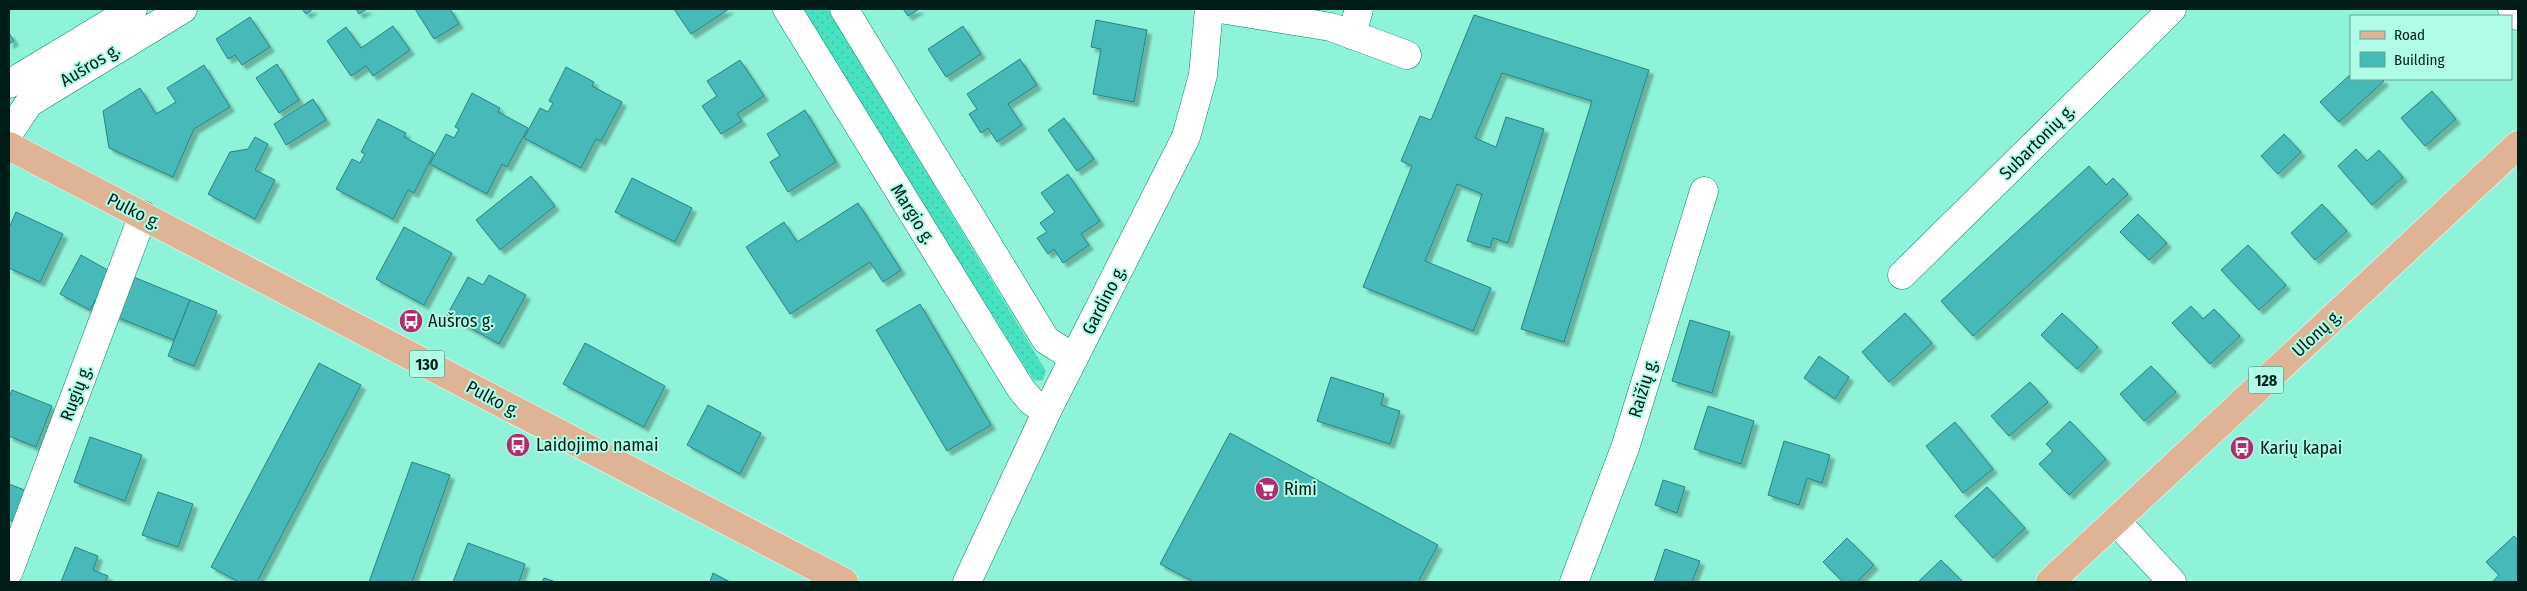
<svg xmlns="http://www.w3.org/2000/svg" width="2527" height="591" font-family="'Fira Sans Condensed',sans-serif">
	<style>
		.grass { fill: url(#grass-dots) }
		.building { fill: #46b9b9; stroke: #298282; filter: url(#shadow) }
		.lines { fill: none; stroke-linecap: round; stroke-linejoin: round }
		.street-casing { stroke: #03836c; stroke-width: 29 }
		.primary-casing { stroke: #fff; stroke-width: 29 }
		.street { stroke: #fff; stroke-width: 28 }
		.primary { stroke: #dfb496; stroke-width: 28 }
		.labels { text-anchor: middle; dominant-baseline: central; stroke-width: 4; stroke-linejoin: round; paint-order: stroke }
		.shield { fill: #affce7; stroke: #346155; stroke-width: 1 }
		.shield-label { font-size: 16px; font-weight: bold; fill: #001e17 }
		.street-label { font-size: 18px; fill: #001e17; stroke: #affce7 }
		.poi-label { font-size: 18px; fill: #001e17; stroke: #affce7; text-anchor: start }
	</style>
	<defs>
		<pattern id="grass-dots" width="8" height="8" patternUnits="userSpaceOnUse" patternTransform="scale(1.25)"><rect width="8" height="8" fill="#47e3c1"/><path d="M2 2h.1M6 6h.1" fill="none" stroke="#3cc2a5" stroke-width="1.8" stroke-linecap="round"/></pattern>
		<filter id="shadow"><feDropShadow dx="4.5" dy="4.5" stdDeviation="1" flood-color="#0004"/></filter>
	</defs>
	<rect width="100%" height="100%" fill="#8ff3d9"/>
	<polygon class="grass" points="801,9 828,9 1046,371 1043,380 1034,381"/>
	<g class="building">
		<polygon points="302,9 313,9 306,14"/>
		<polygon points="356,9 367,9 359,14"/>
		<polygon points="415,9 450,9 459,24 434,39"/>
		<polygon points="674,9 729,9 691,34"/>
		<polygon points="903,9 919,9 908,16"/>
		<polygon points="1474,15 1649,70 1564,342 1521,329 1592,101 1502,73 1475,138 1496,147 1506,117 1544,129 1508,243 1493,238 1490,248 1467,241 1482,194 1457,184 1425,261 1491,288 1473,331 1363,287 1412,166 1401,161 1420,116 1431,120"/>
		<polygon points="250,17 270,47 242,65 235,55 228,59 216,39"/>
		<polygon points="1096,20 1147,30 1134,102 1093,94 1101,49 1091,47"/>
		<polygon points="393,26 410,50 373,76 366,66 351,76 327,41 346,27 361,48"/>
		<polygon points="963,26 981,54 946,77 928,49"/>
		<polygon points="9,33 14,41 9,44"/>
		<polygon points="1020,59 1037,85 1008,104 1022,125 997,142 988,128 981,133 969,114 977,109 967,94"/>
		<polygon points="740,60 764,96 737,114 742,121 721,134 702,106 717,96 707,81"/>
		<polygon points="277,64 299,100 279,113 256,78"/>
		<polygon points="204,65 230,107 194,129 173,177 109,148 103,111 140,88 156,114 176,102 167,88"/>
		<polygon points="566,67 594,82 592,86 622,102 601,141 596,139 581,168 524,138 540,108 548,112 553,103 549,101"/>
		<polygon points="2351,74 2351,79 2382,79 2384,81 2339,122 2320,102"/>
		<polygon points="2432,91 2456,119 2425,146 2401,118"/>
		<polygon points="472,93 500,108 498,112 528,128 507,167 502,164 487,194 430,164 446,134 454,138 459,129 455,127"/>
		<polygon points="313,99 326,120 286,145 274,124"/>
		<polygon points="805,110 836,162 788,192 770,162 780,156 767,134"/>
		<polygon points="1064,118 1094,159 1077,171 1048,130"/>
		<polygon points="378,119 406,133 404,137 434,153 414,193 408,190 393,219 336,189 352,159 360,163 365,154 361,152"/>
		<polygon points="2284,134 2301,152 2278,174 2261,156"/>
		<polygon points="255,137 268,144 255,170 275,180 255,219 208,194 230,152 248,149"/>
		<polygon points="2356,149 2367,161 2379,150 2403,177 2372,205 2338,166"/>
		<polygon points="2089,166 2106,185 2113,178 2128,194 1973,336 1941,301"/>
		<polygon points="1068,174 1100,221 1081,234 1089,245 1063,263 1054,249 1048,254 1037,238 1047,232 1040,223 1055,212 1041,193"/>
		<polygon points="531,176 555,206 500,250 476,220"/>
		<polygon points="632,178 692,208 675,242 615,212"/>
		<polygon points="858,203 901,270 883,282 870,262 790,314 746,247 784,222 797,242"/>
		<polygon points="2322,204 2347,231 2315,260 2291,233"/>
		<polygon points="16,212 63,234 40,282 9,268 9,228"/>
		<polygon points="2138,214 2167,243 2149,260 2120,232"/>
		<polygon points="404,227 452,253 424,305 376,279"/>
		<polygon points="2248,245 2286,285 2259,310 2221,270"/>
		<polygon points="81,255 111,272 90,310 60,294"/>
		<polygon points="489,275 526,295 499,344 447,315 468,277 483,285"/>
		<polygon points="131,276 190,300 174,340 114,316"/>
		<polygon points="190,300 217,311 194,366 168,356"/>
		<polygon points="920,304 991,425 947,451 876,330"/>
		<polygon points="2191,306 2203,319 2214,309 2240,336 2210,364 2172,323"/>
		<polygon points="1905,313 1932,343 1889,382 1862,352"/>
		<polygon points="2062,313 2098,347 2077,369 2041,335"/>
		<polygon points="1690,320 1730,332 1712,393 1672,381"/>
		<polygon points="585,343 665,386 644,427 563,384"/>
		<polygon points="1819,356 1849,377 1835,399 1804,378"/>
		<polygon points="319,363 361,385 257,582 239,582 211,567"/>
		<polygon points="2151,366 2176,392 2144,421 2120,394"/>
		<polygon points="1331,377 1384,394 1381,405 1400,411 1390,444 1317,421"/>
		<polygon points="2030,382 2048,402 2009,436 1991,416"/>
		<polygon points="12,390 52,406 36,447 9,436 9,398"/>
		<polygon points="708,405 761,433 740,474 687,445"/>
		<polygon points="1708,406 1754,421 1741,464 1694,449"/>
		<polygon points="2070,421 2106,459 2069,495 2039,464 2053,451 2046,444"/>
		<polygon points="1955,422 1993,469 1963,493 1926,446"/>
		<polygon points="1230,433 1438,545 1418,582 1194,582 1160,564"/>
		<polygon points="90,437 142,455 125,501 74,482"/>
		<polygon points="1784,441 1830,455 1822,483 1807,478 1799,505 1768,495"/>
		<polygon points="412,462 450,475 412,582 369,582"/>
		<polygon points="1663,480 1685,487 1677,513 1655,505"/>
		<polygon points="9,484 27,491 16,523 9,520"/>
		<polygon points="1987,487 2025,528 1993,558 1955,516"/>
		<polygon points="158,492 193,504 178,547 142,535"/>
		<polygon points="2514,536 2518,540 2518,582 2492,582 2499,575 2486,562"/>
		<polygon points="1847,538 1874,565 1857,582 1843,582 1823,562"/>
		<polygon points="468,543 525,564 519,582 453,582"/>
		<polygon points="75,547 98,556 93,570 108,576 105,582 61,582"/>
		<polygon points="1665,549 1700,561 1692,582 1654,582"/>
		<polygon points="1941,560 1963,582 1918,582"/>
		<polygon points="713,573 730,582 710,582"/>
		<polygon points="544,578 556,582 542,582"/>
	</g>
	<g class="lines">
		<g class="street-casing">
			<g id="street">
				<polyline points="787,9 1021,389 1032,402 1047,411"/>
				<polyline points="844,9 1046,340 1074,358"/>
				<polyline points="1220,9 1331,27 1407,55"/>
				<polyline points="2512,9 2518,16"/>
				<polyline points="1352,35 1359,9"/>
				<polyline points="9,84 133,9"/>
				<polyline points="9,133 29,103 183,9"/>
				<polyline points="1902,275 2172,9"/>
				<polyline points="2116,521 2172,582"/>
				<polyline points="9,571 143,215"/>
				<polyline points="967,582 1047,411 1186,137 1203,75 1209,9"/>
				<polyline points="1574,582 1625,448 1704,191"/>
			</g>
		</g>
		<g class="primary-casing">
			<g id="primary">
				<polyline points="9,146 844,582"/>
				<polyline points="2050,582 2518,145"/>
			</g>
		</g>
		<use href="#street" class="street"/>
		<use href="#primary" class="primary"/>
	</g>
	<defs>
		<g id="bus-disc" transform="scale(1.25)"><circle r="9.5" fill="#b22b6f" stroke="#affce7"/><path d="M-5-6H5V4H4V6H2V4H-2V6H-4V4H-5ZM-3.5-4V0h7V-4ZM-3.5 1.2v1.5H-2V1.2ZM2 1.2v1.5H3.5V1.2Z" fill="#fff"/></g>
		<g id="supermarket-disc" transform="scale(1.25)"><circle r="9.5" fill="#b22b6f" stroke="#affce7"/><path d="M-6-5.5h2.5l.6 2H6L4.5 2H-2.5L-4.4-4H-6ZM-1.5 3.2a1.3 1.3 0 1 0 .1 0ZM3 3.2a1.3 1.3 0 1 0 .1 0Z" fill="#fff"/></g>
	</defs>
	<g fill-rule="evenodd">
		<use href="#bus-disc" x="411" y="321"/>
		<use href="#bus-disc" x="518" y="445"/>
		<use href="#bus-disc" x="2242" y="448"/>
		<use href="#supermarket-disc" x="1267" y="489"/>
	</g>
	<g class="labels">
		<g class="shield">
			<rect x="409.5" y="350.5" width="35" height="27" rx="4"/>
			<rect x="2248.5" y="366.5" width="35" height="27" rx="4"/>
		</g>
		<g class="shield-label">
			<text x="427" y="364">130</text>
			<text x="2266" y="380">128</text>
		</g>
		<g class="street-label">
			<text transform="translate(90 65) rotate(-31)">Aušros g.</text>
			<text transform="translate(2037 142) rotate(-45)">Subartonių g.</text>
			<text transform="translate(134 211) rotate(27)">Pulko g.</text>
			<text transform="translate(913 214) rotate(58)">Margio g.</text>
			<text transform="translate(1104 300) rotate(-63)">Gardino g.</text>
			<text transform="translate(2317 333) rotate(-43)">Ulonų g.</text>
			<text transform="translate(1643 388) rotate(-73)">Raižių g.</text>
			<text transform="translate(76 393) rotate(-69)">Rugių g.</text>
			<text transform="translate(493 399) rotate(28)">Pulko g.</text>
		</g>
		<g class="poi-label">
			<text x="428" y="321">Aušros g.</text>
			<text x="536" y="445">Laidojimo namai</text>
			<text x="2260" y="448">Karių kapai</text>
			<text x="1284" y="489">Rimi</text>
		</g>
	</g>
	<rect width="2527" height="591" fill="none" stroke="#001e17" stroke-width="20"/>
	<rect x="2350" y="15" width="162" height="65" fill="#affce7" stroke="#69a394"/>
	<rect x="2360" y="31" width="25" height="8" fill="#dfb496" stroke="#69a394"/>
	<text x="2394" y="40" font-size="15" fill="#001e17">Road</text>
	<rect x="2360" y="52" width="25" height="15" fill="#46b9b9" stroke="#69a394"/>
	<text x="2394" y="65" font-size="15" fill="#001e17">Building</text>
</svg>
